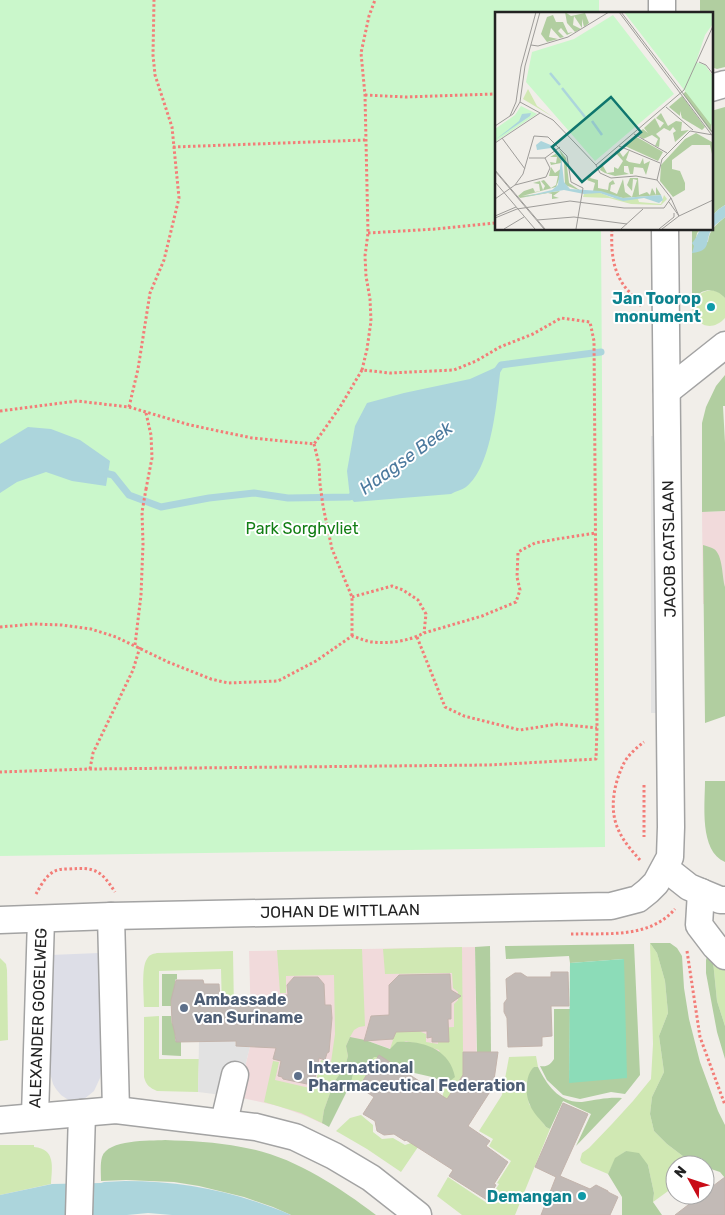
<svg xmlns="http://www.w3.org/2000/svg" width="725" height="1215" font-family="Rubik,sans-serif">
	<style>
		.commercial { fill: #f1dadb }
		.grass { fill: #d0e8b3 }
		.forest { fill: #b1cea0 }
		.park { fill: #caf7cb }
		.pitch { fill: #8cdcb8 }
		.parking { fill: #e2e2e2 }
		.plaza { fill: #dddee7 }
		.water { fill: #acd5dc }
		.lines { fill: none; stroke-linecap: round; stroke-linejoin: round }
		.stream { stroke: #acd5dc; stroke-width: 7 }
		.building { fill: #c2bab6; stroke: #c3b4ac }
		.minor-casing { stroke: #a3a3a3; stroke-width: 29 }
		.path { stroke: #f37d78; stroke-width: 3; stroke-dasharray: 2.5 2.5; stroke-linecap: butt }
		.minor { stroke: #fff; stroke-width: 26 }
		.culture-dot { fill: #0f9aa8; stroke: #fff; stroke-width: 2 }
		.service-dot { fill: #5c6f8a; stroke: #fff; stroke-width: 2 }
		.labels { text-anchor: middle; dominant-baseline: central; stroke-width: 4; stroke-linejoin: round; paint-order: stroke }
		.culture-label { font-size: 16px; font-weight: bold; fill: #0d838f; stroke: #fff; text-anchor: end }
		.park-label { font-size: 16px; fill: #127e14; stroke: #fff }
		.street-label { font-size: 16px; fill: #222; stroke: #fff }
		.service-label { font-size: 16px; font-weight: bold; fill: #4e5e75; stroke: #fff; text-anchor: start }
		.water-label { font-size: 18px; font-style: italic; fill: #4c7a9e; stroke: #fff }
		.inset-river { fill: none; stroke: #acd5dc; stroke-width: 2.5 }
		.inset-road { fill: none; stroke: #9e9c99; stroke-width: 1 }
		.view { fill: #0f766e; fill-opacity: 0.15; stroke: #0f766e; stroke-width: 2.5 }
		.inset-edge { fill: none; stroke: #222; stroke-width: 2.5 }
	</style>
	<rect width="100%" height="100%" fill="#f1eee9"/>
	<g class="commercial">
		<polygon points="725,511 725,603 703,604 702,512"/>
		<polygon points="475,947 477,1079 365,1040 323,1124 306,1116 278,1106 238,1097 250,1046 251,1022 249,951"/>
	</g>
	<g class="grass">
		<path d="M712 290 721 293 725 298V318C700 345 673 295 712 290Z"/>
		<polygon points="650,943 657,953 665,981 668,1013 659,1036 664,1072 652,1097 650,1114 654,1131 667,1144 692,1163 698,1165 675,1165 675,1186 653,1202 654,1193 648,1165 626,1151 616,1158 608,1174 582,1163 580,1160 582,1153 589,1148 612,1124 633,1101 651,1079 653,1044"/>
		<polygon points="462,947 463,1052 464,1074 439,1116 445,1083 450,1081 439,1050 426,1046 406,1041 390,1049 393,1040 387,1038 387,1028 419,1028 421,1032 426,1034 426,1042 438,1044 438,1028 454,1027 454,1004 458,1000 458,992 453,988 452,973 385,974 383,949"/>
		<polygon points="362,949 365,1026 359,1027 354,1030 350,1037 346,1046 348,1056 345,1067 334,1082 324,1110 322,1123 301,1113 264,1102 273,1061 279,1062 275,1080 314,1089 321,1060 331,1062 335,1034 334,975 286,976 286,993 280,993 277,950"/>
		<path d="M233 951 234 1010H222L221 969 159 971V1007H144C144 996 141 967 147 959 149 955 152 954 157 953Z"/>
		<polygon points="0,958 6,964 7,970 8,1040 0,1041"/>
		<polygon points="713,961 725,965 725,1026 717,1001"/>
		<path d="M159 1016V1059H199L198 1092 157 1091C150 1088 146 1085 144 1077V1017Z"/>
		<polygon points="374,1056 381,1057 410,1072 402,1085 367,1074 359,1087 351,1083 353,1074 360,1065 369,1063"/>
		<polygon points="536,1056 538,1067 534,1067 526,1083 529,1104 546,1127 550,1129 515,1215 462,1215 437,1196 448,1177 487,1203 499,1184 497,1183 511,1161 489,1146 493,1139 479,1131 502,1095 509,1057"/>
		<polygon points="361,1115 373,1125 373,1132 382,1139 393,1138 405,1145 414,1142 437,1119 401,1172 367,1149 336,1131 350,1118"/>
		<path d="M0 1145H34V1147C56 1149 52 1167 51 1184L0 1195Z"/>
	</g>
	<g class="forest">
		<polygon points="700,0 725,0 725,67 717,69 711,67 711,14 700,14"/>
		<polygon points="725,107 725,205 719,209 711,217 711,111"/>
		<path d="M725 217V298C717 289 704 287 696 297 694 299 693 302 692 305V229H701L697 233 696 239 708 242C709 230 716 225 725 217Z"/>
		<polygon points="725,375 725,406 723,406 725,443 725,511 702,512 702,423 706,407 716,386"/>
		<path d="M703 545C706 546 711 547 714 549 723 555 722 577 725 587V716L705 723Z"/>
		<path d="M705 781H725V862C699 851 705 804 705 781Z"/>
		<polygon points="650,943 670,943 677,948 682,956 684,988 689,1019 700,1062 718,1111 725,1125 725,1178 720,1172 705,1167 705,1165 698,1165 692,1163 667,1144 654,1131 650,1114 652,1097 664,1072 659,1036 668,1013 665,981 657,953"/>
		<path d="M634 944 640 1075 625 1094 611 1092 580 1099 563 1095 547 1080 540 1066C547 1067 550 1065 554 1059V1009H570L569 1083 624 959 570 963 569 956 506 959 505 946Z"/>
		<polygon points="490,946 491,1052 477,1052 475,947"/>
		<polygon points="708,953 713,961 717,1001 725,1026 725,1059 717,1032 706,973 706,960"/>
		<polygon points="162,974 177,974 177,979 175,980 175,997 171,1000 171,1006 162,1006"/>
		<polygon points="162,1016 171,1016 172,1024 175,1024 175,1040 176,1041 181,1042 181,1056 162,1055"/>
		<path d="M350 1037 365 1040 390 1049 397 1042C422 1040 450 1049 455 1077L450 1081 445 1083 432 1077 410 1072 400 1078 381 1057H374L369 1063 360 1065 353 1074 351 1083 329 1127 322 1123 324 1110 334 1082 345 1067 348 1056 346 1046Z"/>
		<path d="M534 1067H538C547 1085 559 1103 582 1102 597 1100 607 1097 622 1098L576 1146 591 1114 563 1101 550 1129 546 1127C541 1120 533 1113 530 1105 525 1094 525 1075 534 1067Z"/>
		<path d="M165 1140C190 1141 216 1142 241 1147 291 1155 336 1185 376 1215H291L273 1207 244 1197 199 1186 174 1182 149 1181 126 1180 101 1181C101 1174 100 1164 102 1157 108 1139 149 1141 165 1140Z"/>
		<polygon points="626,1151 639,1153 648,1165 654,1193 653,1202 662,1215 622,1215 622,1197 608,1174 615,1158"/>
	</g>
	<polygon class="park" points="0,0 599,0 599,14 496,14 496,229 601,229 605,847 0,856"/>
	<polygon class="pitch" points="624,959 627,1078 569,1083 570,963"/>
	<g class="parking">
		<polygon points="651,436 658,436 660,713 651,713"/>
		<polygon points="236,1033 235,1045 250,1046 238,1097 198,1092 199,1042 204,1042 204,1037"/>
	</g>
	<polygon class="plaza" points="99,953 100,960 102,1069 100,1078 94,1091 83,1100 70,1101 61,1095 56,1089 53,1084 50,1073 50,955"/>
	<g class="water">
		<path d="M725 205V217C721 221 715 224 712 229 704 240 713 251 692 253L694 246 692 243C697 238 697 233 701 229H711V217L719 209Z"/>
		<path d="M501 365C497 397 493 466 466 487 462 490 456 491 451 494L354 502 350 497 347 471 355 426 367 403 404 393 470 379Z"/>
		<polygon points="28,427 51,429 80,440 110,461 106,486 72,481 46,472 17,482 0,493 0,444"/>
		<path d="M125 1181C184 1181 237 1192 291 1215H172L148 1213 127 1215H0V1195L52 1184 101 1183 104 1182Z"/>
	</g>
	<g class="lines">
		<g class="stream">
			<polyline points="496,372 501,365 601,352"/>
			<polyline points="100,472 113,475 129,495 161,507 209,498 254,493 288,498 350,497 357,493"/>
		</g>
	</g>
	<g class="building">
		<polygon points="551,972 568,972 569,1006 551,1006 552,1036 542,1037 542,1046 508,1047 507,1018 504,1012 504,1003 507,999 506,979 515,973 521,973 527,977 551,977"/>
		<polygon points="450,974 451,990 461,996 451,1003 451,1019 448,1019 449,1042 432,1042 432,1037 427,1038 427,1031 396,1032 393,1039 364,1041 371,1016 389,1015 389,985 399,975"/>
		<polygon points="294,977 318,977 324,984 325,1005 331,1005 332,1018 329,1052 327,1053 325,1060 319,1058 314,1084 309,1083 307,1084 283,1079 282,1077 278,1076 281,1061 273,1059 276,1048 236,1046 236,1041 176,1042 175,1034 172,1022 171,1000 176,980 203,980 204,984 219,984 220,999 280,999 280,995 288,995 287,985"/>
		<polygon points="463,1052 498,1052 493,1087 468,1126 490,1141 486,1146 508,1162 494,1184 496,1185 487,1200 449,1176 453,1170 406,1140 405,1141 394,1134 384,1135 377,1131 375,1121 363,1114 374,1097 359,1087 379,1055 447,1099 463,1075"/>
		<polygon points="563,1103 588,1114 560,1176 590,1189 596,1185 608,1191 608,1192 618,1197 610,1215 541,1215 556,1177 535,1167"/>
		<polygon points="725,1177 725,1215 675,1215 701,1195 705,1195 705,1192"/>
	</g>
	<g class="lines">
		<g class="minor-casing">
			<g id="minor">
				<polyline points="662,0 662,14"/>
				<polyline points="711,88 725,84"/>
				<polyline points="667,391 725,345"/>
				<polyline points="665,868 689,887 720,900 725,900"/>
				<polyline points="701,892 699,925 715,946 725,956"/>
				<polyline points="111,916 116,1110"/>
				<polyline points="0,920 111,916 611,906 638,899 648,891 656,883 670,857 671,827 665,229"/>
				<polyline points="35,1116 41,919"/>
				<polyline points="0,1120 116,1110 256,1127 295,1137 334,1156 371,1178 418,1215"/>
				<polyline points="224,1122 235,1075"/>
				<polyline points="79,1215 82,1113"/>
			</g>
		</g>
		<g class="path">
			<polyline points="365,95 405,97 496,94"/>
			<polyline points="173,147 365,140"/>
			<path d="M612 229C611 249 612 270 625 287 630 293 636 299 641 306"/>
			<polyline points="368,233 436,229 496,223"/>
			<polyline points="362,370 367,349 371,321 370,299 366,276 365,256 368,233 365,95 361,53 369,16 375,0"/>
			<polyline points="129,407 138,369 150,293 164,260 179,198 172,127 155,75 153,55 154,0"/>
			<polyline points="0,411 77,401 129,407 190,425 252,438 314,444 340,407 362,370 390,373 454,370 476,361 500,347 533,334 561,318 590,322 594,341 597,728 596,759 489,765 90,769 0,772"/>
			<polyline points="146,413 151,435 152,458 146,489"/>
			<polyline points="314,444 319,464 320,484 323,506 332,549 352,597 352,636"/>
			<polyline points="352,597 392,586 403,590 418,600 426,614 424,633"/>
			<path d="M0 627 34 624 62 625 91 629 116 637 168 662 211 679 228 683 278 681 316 661 352 636C359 638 365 641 372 642 389 644 409 641 424 633L482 616 516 602 520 590 517 577 518 552 535 543 557 539 596 533"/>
			<polyline points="417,637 445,707 464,716 520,730 558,724 597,728"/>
			<polyline points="135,645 141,595 143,544 142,512 146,489 145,489"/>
			<polyline points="90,769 93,753 133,670 140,647"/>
			<polyline points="644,785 644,837"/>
			<path d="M640 860C632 851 623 841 618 829 609 809 614 784 623 765 627 756 636 748 644 742"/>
			<path d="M36 894C40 887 45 877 53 872 58 869 63 869 69 869 95 867 101 870 115 892"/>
			<path d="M571 934C606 933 649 939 675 909"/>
			<polyline points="687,951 700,1037 725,1105"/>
		</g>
		<use href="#minor" class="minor"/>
	</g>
	<g class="culture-dot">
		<circle cx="711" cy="307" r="5"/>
		<circle cx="582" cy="1196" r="5"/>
	</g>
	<g class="service-dot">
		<circle cx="184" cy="1008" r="5"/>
		<circle cx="298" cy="1076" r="5"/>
	</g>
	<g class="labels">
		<g class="culture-label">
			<text x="701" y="298">Jan Toorop<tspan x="701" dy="18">monument</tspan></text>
			<text x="572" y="1196">Demangan</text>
		</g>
		<g class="park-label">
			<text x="302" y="528">Park Sorghvliet</text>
		</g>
		<g class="street-label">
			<text transform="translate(669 549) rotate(-91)">JACOB CATSLAAN</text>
			<text transform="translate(340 911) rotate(-1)">JOHAN DE WITTLAAN</text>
			<text transform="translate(38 1018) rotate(-88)">ALEXANDER GOGELWEG</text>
		</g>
		<g class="service-label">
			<text x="194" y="999">Ambassade<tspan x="194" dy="18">van Suriname</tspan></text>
			<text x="308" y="1067">International<tspan x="308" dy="18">Pharmaceutical Federation</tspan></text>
		</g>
		<g class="water-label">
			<text transform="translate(406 458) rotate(-36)">Haagse Beek</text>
		</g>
	</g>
	<g transform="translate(495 12)">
		<rect width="218" height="218" fill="#f1eee9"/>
		<path d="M33 77 42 94 58 105 28 87ZM103 180 118 186 143 187 144 190 166 192 169 183 172 187 166 193 136 192 114 186 88 185 89 182Z" fill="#d0e8b3"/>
		<path d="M70 0 76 4 90 1 94 11 89 15 87 7V16L79 4 78 13 86 17 80 20 72 11ZM58 3 61 10H68L73 21 78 20 72 23 66 16 63 19 69 25 65 26 56 16 54 25 63 27 52 30 46 22 52 5ZM213 58 217 63 216 120 188 82ZM187 84 210 115 207 118 187 106 185 99V104L174 95ZM166 101 173 114 181 109 187 110 186 119 194 118 180 130 178 121 181 119 178 115 175 119 169 116 161 122 165 126 164 135 160 134 163 127 157 123 148 127 142 122 148 117 153 121 149 116 160 106 165 116 169 111 161 106ZM201 121 217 130V142L215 133H197L177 148V157L185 159 190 171V178L178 185 165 169 166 153 190 127ZM140 124 168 140 163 149 130 134ZM127 136 124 139 128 145 135 137 131 148 134 150 145 152 148 146 149 152 155 149 151 163 148 156 139 155 138 162H135L133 154H129V160L134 162 120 164 110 161 105 158 107 152 112 161 119 160V155L123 157 128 149 120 140ZM64 137 71 146 74 171 86 179 70 173 69 150ZM62 141 66 146 67 154 65 165 61 175 27 184 65 179 58 184 64 186 57 187V182L53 181 25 186 23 184 29 179 38 176 40 180 45 179 44 172 38 171 45 169 48 178 50 174 46 169 49 168 56 176 61 173 63 164H54L56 155 60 161 67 156 66 151 56 153 55 150 61 151 62 145H55ZM99 159 95 166 103 168V176L113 178 114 171 118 168 120 172 116 173 115 179 122 182 128 167 130 180 137 185 142 168 138 167 137 179 132 173 135 166H143L144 183 152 180 155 183 157 176 161 183V175L166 183 128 186 98 179 100 171 92 168Z" fill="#b1cea0"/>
		<path d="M129 0H217V13L210 23 201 50 210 53 217 63V114ZM118 3 179 82 100 149 31 70 37 40 79 27ZM26 94 42 102 0 130V117L20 103Z" fill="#caf7cb"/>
		<path d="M36 101 35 104 0 128 24 109 27 102ZM46 129 58 134 66 143 69 170 75 177 106 179 128 186 166 183 168 188 164 191 149 186 128 189 105 181 89 182 69 178 28 185 57 178 63 173 66 148 56 136 42 138 41 133Z" fill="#acd5dc"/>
		<path class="inset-river" d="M55 61 65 73M67 76 90 105M97 109 107 123"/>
		<path class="inset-road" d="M124 0 216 122M126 0 218 121M36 33 43 34 73 25 114 0M204 50 211 53 218 62M25 90 58 108 101 153M171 95 198 118M15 104 21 90 26 55 41 0M0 114 18 102 25 90 30 54 45 0M139 122 172 141M7 126 30 157M0 131 45 101M124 134 165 151M34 146H50L65 135M101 153 189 78 218 14M101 153 105 161 116 166 141 164 162 168M0 158 50 217M0 159 49 217M0 170 40 217M20 173 51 165 55 156 50 146M176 186 184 204M0 187 20 173 28 162 39 124 53 125 72 144 76 170 88 176 81 217M174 190 184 204M22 197 75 189 129 196H169L176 186 162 168 167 147 195 119 218 123M0 204 21 195M0 206 22 197M42 208 79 205 132 212M9 217 29 205M126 217 148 197M164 217 179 205V201M167 217 184 204 218 188"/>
		<path class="view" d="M116 85 146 120 87 170 57 135Z"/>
		<rect width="218" height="218" class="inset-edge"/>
	</g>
	<g transform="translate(690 1180) rotate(310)"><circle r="24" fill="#ffffff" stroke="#a7a7a7"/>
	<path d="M0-4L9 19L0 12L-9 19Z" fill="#c90b17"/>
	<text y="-8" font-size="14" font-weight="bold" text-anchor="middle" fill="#222222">N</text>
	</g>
</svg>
